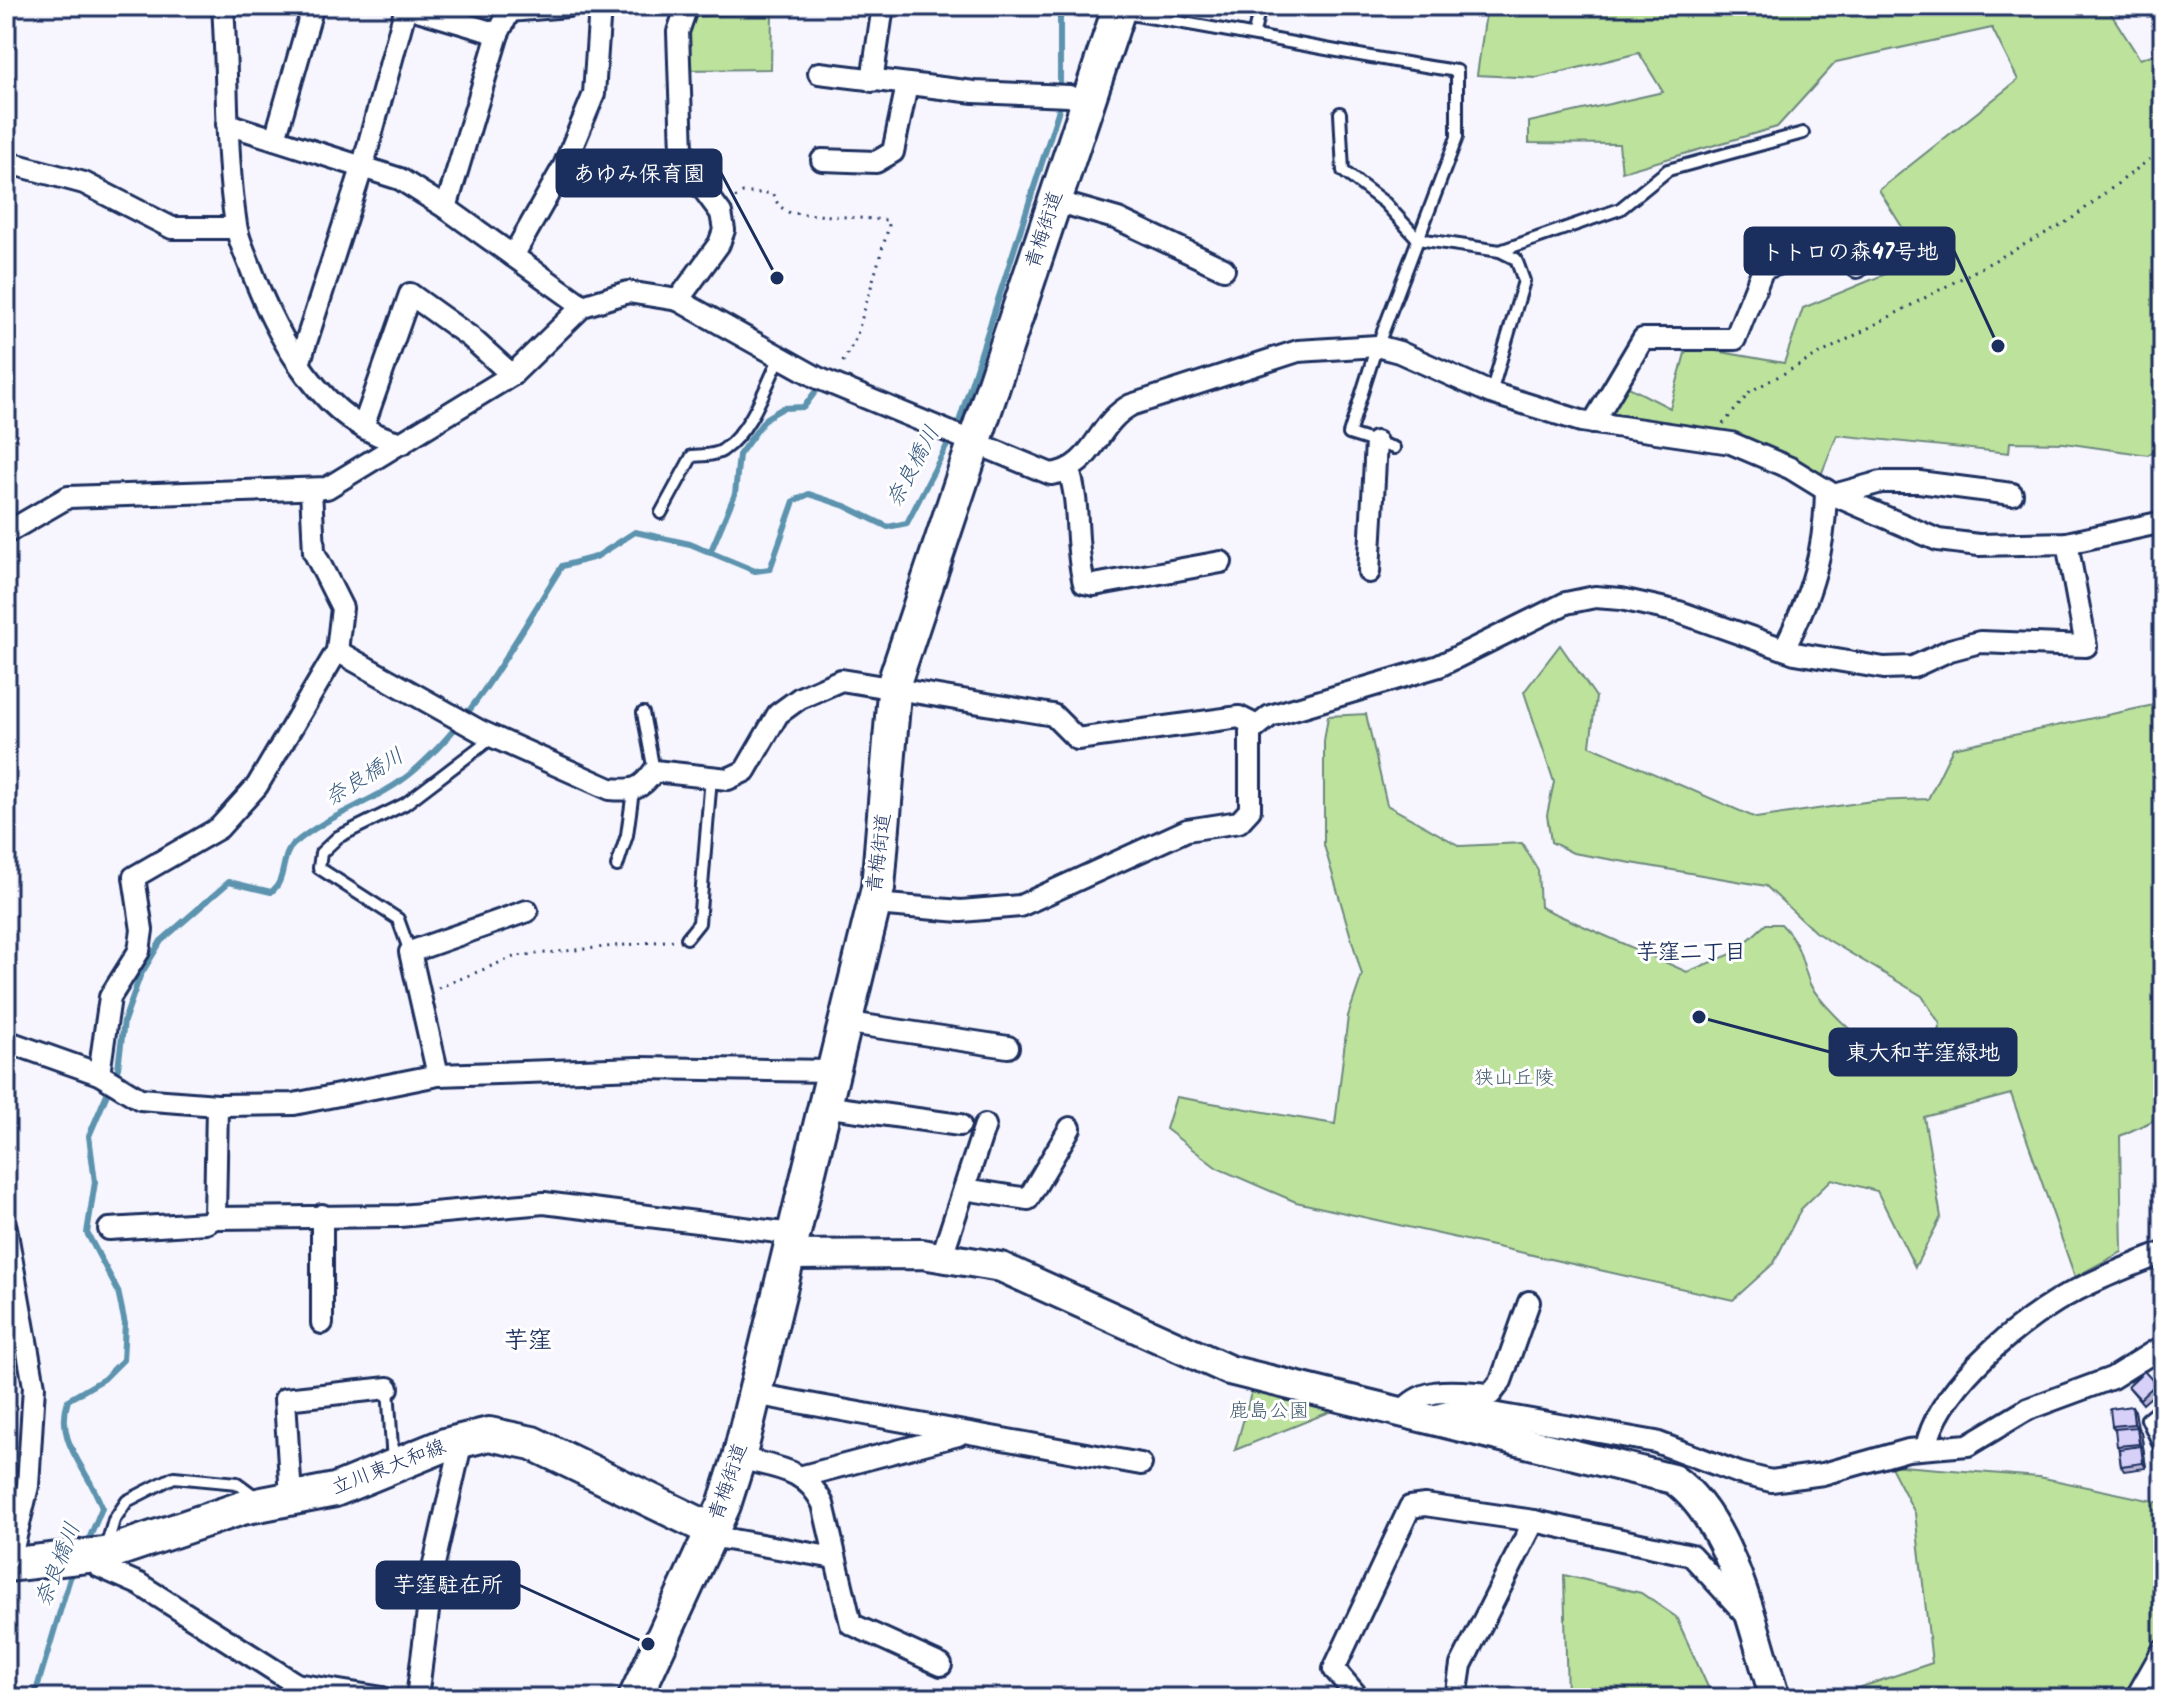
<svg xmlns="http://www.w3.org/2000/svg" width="2169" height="1704" font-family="Kalam,'Klee One',sans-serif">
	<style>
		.green { fill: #bde29c; stroke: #6c887d; stroke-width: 2 }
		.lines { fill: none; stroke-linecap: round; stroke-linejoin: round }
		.stream { stroke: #5c93ae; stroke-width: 6 }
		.lane-casing { stroke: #1b2f5e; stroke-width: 16 }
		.street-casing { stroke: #1b2f5e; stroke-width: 26 }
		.secondary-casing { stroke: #1b2f5e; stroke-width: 34 }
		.primary-casing { stroke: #1b2f5e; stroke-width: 38 }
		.path { stroke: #1b2f5e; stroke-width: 3; stroke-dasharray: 2 6; stroke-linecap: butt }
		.lane { stroke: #fff; stroke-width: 10 }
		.street { stroke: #fff; stroke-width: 20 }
		.secondary { stroke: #fff; stroke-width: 28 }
		.primary { stroke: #fff; stroke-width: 32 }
		.wall { fill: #b9b4d6; stroke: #1b2f5e; stroke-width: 2 }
		.shaded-wall { fill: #9692ae; stroke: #1b2f5e; stroke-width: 2 }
		.building { fill: #d7d1f9; stroke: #1b2f5e; stroke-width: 2 }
		.labels { text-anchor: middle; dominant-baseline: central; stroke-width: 6; stroke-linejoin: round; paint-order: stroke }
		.street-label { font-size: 20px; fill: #1b2f5e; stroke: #fff }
		.park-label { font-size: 20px; fill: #445c6e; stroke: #fff }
		.water-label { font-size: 22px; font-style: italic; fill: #36597f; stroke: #fff }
		.neighbourhood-label { font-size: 22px; font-weight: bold; fill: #1b2f5e; stroke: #fff }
		.quarter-label { font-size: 24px; font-weight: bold; fill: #1b2f5e; stroke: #fff }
		.leader { fill: none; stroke: #1b2f5e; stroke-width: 3 }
		.callout-dot { fill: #1b2f5e; stroke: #fff; stroke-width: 3 }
		.callout { fill: #1b2f5e; stroke: #1b2f5e; stroke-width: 3 }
		.callout-label { font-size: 22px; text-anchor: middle; font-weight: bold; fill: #fff }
	</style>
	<rect width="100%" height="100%" fill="#f7f6fe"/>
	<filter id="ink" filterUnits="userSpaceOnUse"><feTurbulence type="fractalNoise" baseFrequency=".0125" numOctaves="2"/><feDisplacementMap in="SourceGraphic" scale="16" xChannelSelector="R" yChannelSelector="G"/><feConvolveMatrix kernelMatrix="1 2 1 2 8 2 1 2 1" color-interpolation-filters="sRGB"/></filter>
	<g filter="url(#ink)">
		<g class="green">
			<polygon points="1487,6 2031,6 2033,10 2047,6 2106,6 2140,59 2163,51 2163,444 2148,455 2064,443 2010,442 2009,453 1837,435 1819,480 1611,416 1627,386 1670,408 1687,346 1784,363 1803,308 1922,259 1879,190 2018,80 1992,28 1836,62 1777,127 1622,172 1619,144 1529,143 1529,122 1663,92 1639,53 1537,78 1477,75"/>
			<polygon points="772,13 771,69 681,70 686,16"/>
			<path d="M1560 645 1596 697 1590 746 1756 818 1872 801 1928 799 1953 748 2163 703V1116L2120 1136 2122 1252 2075 1277 2011 1094 1924 1117 1941 1217 1915 1267 1877 1191 1832 1179 1801 1209 1774 1263 1733 1300 1296 1202 1217 1168 1166 1129 1176 1097 1335 1124 1348 1016 1362 975 1324 845V741L1328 716 1366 714 1387 805 1460 846 1522 843 1538 870 1540 907 1687 972 1734 953 1766 924H1781C1802 945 1800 959 1810 984 1818 1002 1883 1066 1903 1063 1912 1061 1924 1054 1932 1050L1940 1024 1922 996 1815 932 1766 886 1573 853 1551 842 1547 815 1554 782 1524 692Z"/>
			<polygon points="1253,1386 1342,1407 1235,1450"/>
			<polygon points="1890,1465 2039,1477 2163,1503 2163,1698 1829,1698 1932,1663 1915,1513"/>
			<polygon points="1564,1575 1641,1593 1676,1617 1713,1698 1567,1698"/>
		</g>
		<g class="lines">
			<g class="stream">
				<polyline points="710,553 735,494 739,455 766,418 783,408 804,407 818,388"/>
				<path d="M87 1544 102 1508C89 1468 54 1444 68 1400L104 1379 123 1360 125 1324 118 1291 87 1233 95 1182 89 1136 118 1068 124 1021 140 976 161 941 229 882 271 892C287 881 280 855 294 844 329 813 378 802 415 770 477 716 518 635 562 566L596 557 635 532 690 544 755 571 770 569 794 501 809 494 845 506 888 527 907 523 959 422 1060 106V6"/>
				<polyline points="34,1698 73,1568"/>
			</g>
			<g class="lane-casing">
				<g id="lane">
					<polyline points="686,10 752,6"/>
					<path d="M1123 13C1235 30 1345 55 1457 71V137L1374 355 1349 434 1394 448"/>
					<polyline points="1254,33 1260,6"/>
					<polyline points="1340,113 1343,171 1385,203 1418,239 1500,251 1516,259 1524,281 1491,393"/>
					<polyline points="1500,251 1620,209 1668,170 1803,133"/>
					<path d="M661 513 692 456C702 455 715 456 723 450 751 431 766 386 780 357"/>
					<polyline points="643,713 654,771"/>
					<polyline points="617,866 627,835 633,791"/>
					<polyline points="687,938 699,923 711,777"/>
					<polyline points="410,952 398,919 319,868 321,853 338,837 405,804 493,737"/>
					<polyline points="388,1388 393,1462"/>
					<polyline points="2163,1406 2147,1419 2163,1453"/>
					<polyline points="106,1548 114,1520 127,1501 174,1477 237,1483 256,1497"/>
				</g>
			</g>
			<g class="street-casing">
				<g id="street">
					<path d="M223 6C228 79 225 153 236 225 238 239 245 253 250 266 276 336 323 426 403 443"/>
					<polyline points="404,6 498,34"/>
					<polyline points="509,11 568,6"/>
					<polyline points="819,73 974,92 1069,96 1087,103"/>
					<polyline points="872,81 883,6"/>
					<polyline points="227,124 400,179 446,208 583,306"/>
					<polyline points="275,139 313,6"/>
					<polyline points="822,160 876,162 893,152 907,85"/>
					<polyline points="6,162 84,183 172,228 236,228"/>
					<polyline points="1055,201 1118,219 1224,269"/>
					<polyline points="446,208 498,34 512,6"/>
					<polyline points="513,256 564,166 594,94 600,6"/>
					<polyline points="678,300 719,244 724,230 721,213 690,171 682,151 678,32 687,6"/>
					<polyline points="299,364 363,165 406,7"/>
					<polyline points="1593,423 1643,339 1735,339 1763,269 1833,245 1857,267"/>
					<path d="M363 427 410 294 470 337 512 375 583 306 628 292 678 300 818 378 1051 474C1094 469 1096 423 1131 405L1298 351 1377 346 1399 352 1491 393 1581 421 1731 443 1790 468 1834 495 1938 540 1979 545 2067 543 2163 522"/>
					<path d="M1069 471C1081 506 1074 545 1084 583L1094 585 1221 562"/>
					<polyline points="1834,495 1881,482 1919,482 2012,494"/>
					<polyline points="6,533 68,497 327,488 512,375"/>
					<polyline points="1369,572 1376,442"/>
					<path d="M1784 649C1812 594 1825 551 1826 490"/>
					<path d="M337 651 480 731 610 789C633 791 641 790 654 771L728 779 745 771 778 714 800 698 841 680 1053 715 1077 739 1239 717 1257 726"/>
					<polyline points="874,904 961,911 1020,906 1187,830 1239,822 1250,810 1250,732 1270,716 1439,666 1566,603 1595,597 1621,599 1679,612 1795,653 1884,668 1913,667 1950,650 1980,642 2086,646 2067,543"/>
					<polyline points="843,1022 1008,1047"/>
					<polyline points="6,1041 99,1074 140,1099 217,1105 294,1104 438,1075 639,1068 831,1071"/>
					<polyline points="99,1074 110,997 139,951 142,930 134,877 219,828 257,786 337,651 342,608 314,552 311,489"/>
					<polyline points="438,1075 410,952 527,911"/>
					<polyline points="217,1105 215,1218 400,1216 544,1203 793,1234"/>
					<polyline points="823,1106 960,1125"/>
					<polyline points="964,1189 1028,1199 1070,1128"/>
					<polyline points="322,1215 322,1323"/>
					<polyline points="6,1228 34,1386 28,1486 9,1565"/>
					<polyline points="109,1229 206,1223 215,1218"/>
					<polyline points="942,1256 985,1125"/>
					<polyline points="754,1394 1141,1464"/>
					<path d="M1401 1413C1424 1384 1457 1392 1491 1394L1501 1381 1529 1302"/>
					<polyline points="1429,1417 1463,1408 1656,1442 1739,1473 1771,1481 1823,1474 1908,1450 1968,1445 2028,1409 2112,1378 2163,1346"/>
					<path d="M1926 1448C1937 1391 2008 1331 2057 1301 2090 1281 2128 1267 2163 1253"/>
					<path d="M739 1458C775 1468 805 1467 823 1504L851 1624 941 1665"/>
					<polyline points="803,1476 958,1435"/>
					<polyline points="291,1498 285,1399 388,1388"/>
					<polyline points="710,1536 835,1558"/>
					<polyline points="90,1558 98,1566 139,1584 296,1684 383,1698"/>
					<polyline points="417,1698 434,1564 462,1440"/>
					<polyline points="1359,1698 1334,1669 1410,1507 1425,1505 1534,1521 1691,1555 1749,1618"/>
					<polyline points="1456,1698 1461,1665 1534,1521"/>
					<polyline points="2136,1698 2163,1650"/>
				</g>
			</g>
			<g class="secondary-casing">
				<path id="secondary" d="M788 1255 922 1254 1001 1267 1229 1370 1673 1479C1733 1521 1753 1631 1775 1698"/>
			</g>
			<g class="primary-casing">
				<g id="primary">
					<polyline points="6,1565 105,1554 242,1508 335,1490 445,1445 489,1434 532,1443 712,1530"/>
					<polyline points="635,1698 724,1505 739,1458 878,888 895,680 1120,6"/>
				</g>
			</g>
			<g class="path">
				<polyline points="735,198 743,193 772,193 779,206 790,213 887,220 889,226 856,338 840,367"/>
				<polyline points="1723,424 1751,391 2070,220 2163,149"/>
				<polyline points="438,988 516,956 675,940"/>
			</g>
			<use href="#lane" class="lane"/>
			<use href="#street" class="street"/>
			<use href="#secondary" class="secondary"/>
			<use href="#primary" class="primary"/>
		</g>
		<g class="wall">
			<polygon points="2156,1384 2160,1389 2143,1404 2128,1386"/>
			<polygon points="2135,1411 2137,1427 2141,1432 2146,1468 2124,1471 2121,1466 2116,1431 2112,1426"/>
		</g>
		<g class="shaded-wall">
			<polygon points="2132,1406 2135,1411 2138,1428 2134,1424"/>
			<polygon points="2137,1427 2141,1432 2146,1468 2143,1463"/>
		</g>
		<g class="building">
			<polygon points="2163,1364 2163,1374 2158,1367"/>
			<polygon points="2144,1371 2156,1384 2140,1399 2128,1386"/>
			<polygon points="2132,1406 2134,1424 2112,1426 2110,1409"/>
			<polygon points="2137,1427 2139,1444 2117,1446 2115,1429"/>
			<polygon points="2141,1446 2143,1463 2121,1466 2119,1449"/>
			<polygon points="2163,1468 2163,1482 2158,1480"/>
		</g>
	</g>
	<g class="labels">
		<g class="street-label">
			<text transform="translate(1045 230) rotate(-72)">青梅街道</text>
			<text transform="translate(880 853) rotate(-83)">青梅街道</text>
			<text transform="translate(389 1468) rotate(-21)">立川東大和線</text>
			<text transform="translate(729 1482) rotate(-71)">青梅街道</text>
		</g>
		<g class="park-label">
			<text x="1514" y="1079">狭山丘陵</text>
			<text x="1269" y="1412">鹿島公園</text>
		</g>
		<g class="water-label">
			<text transform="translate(914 467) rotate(-62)">奈良橋川</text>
			<text transform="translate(365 778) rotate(-32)">奈良橋川</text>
			<text transform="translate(59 1565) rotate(-69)">奈良橋川</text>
		</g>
		<g class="neighbourhood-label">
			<text x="1691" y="953">芋窪二丁目</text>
		</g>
		<g class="quarter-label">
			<text x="528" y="1341">芋窪</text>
		</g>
	</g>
	<path class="leader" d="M777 278L721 173M1998 346L1954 251M1699 1017L1830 1052M648 1644L519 1585"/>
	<g class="callout-dot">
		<circle cx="777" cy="278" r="8"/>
		<circle cx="1998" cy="346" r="8"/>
		<circle cx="1699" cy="1017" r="8"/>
		<circle cx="648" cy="1644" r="8"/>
	</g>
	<g class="callout">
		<rect x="557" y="150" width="164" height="46" rx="8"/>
		<rect x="1745" y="228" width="209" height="46" rx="8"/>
		<rect x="1830" y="1029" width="186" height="46" rx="8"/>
		<rect x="377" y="1562" width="142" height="46" rx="8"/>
	</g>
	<g class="callout-label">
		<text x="639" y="181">あゆみ保育園</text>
		<text x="1850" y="259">トトロの森47号地</text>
		<text x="1923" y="1060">東大和芋窪緑地</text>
		<text x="448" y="1592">芋窪駐在所</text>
	</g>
	<rect width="2169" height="1704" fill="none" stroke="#fff" stroke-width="32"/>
	<rect x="16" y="16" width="2137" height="1672" fill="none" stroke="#1b2f5e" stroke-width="3" filter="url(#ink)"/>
</svg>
